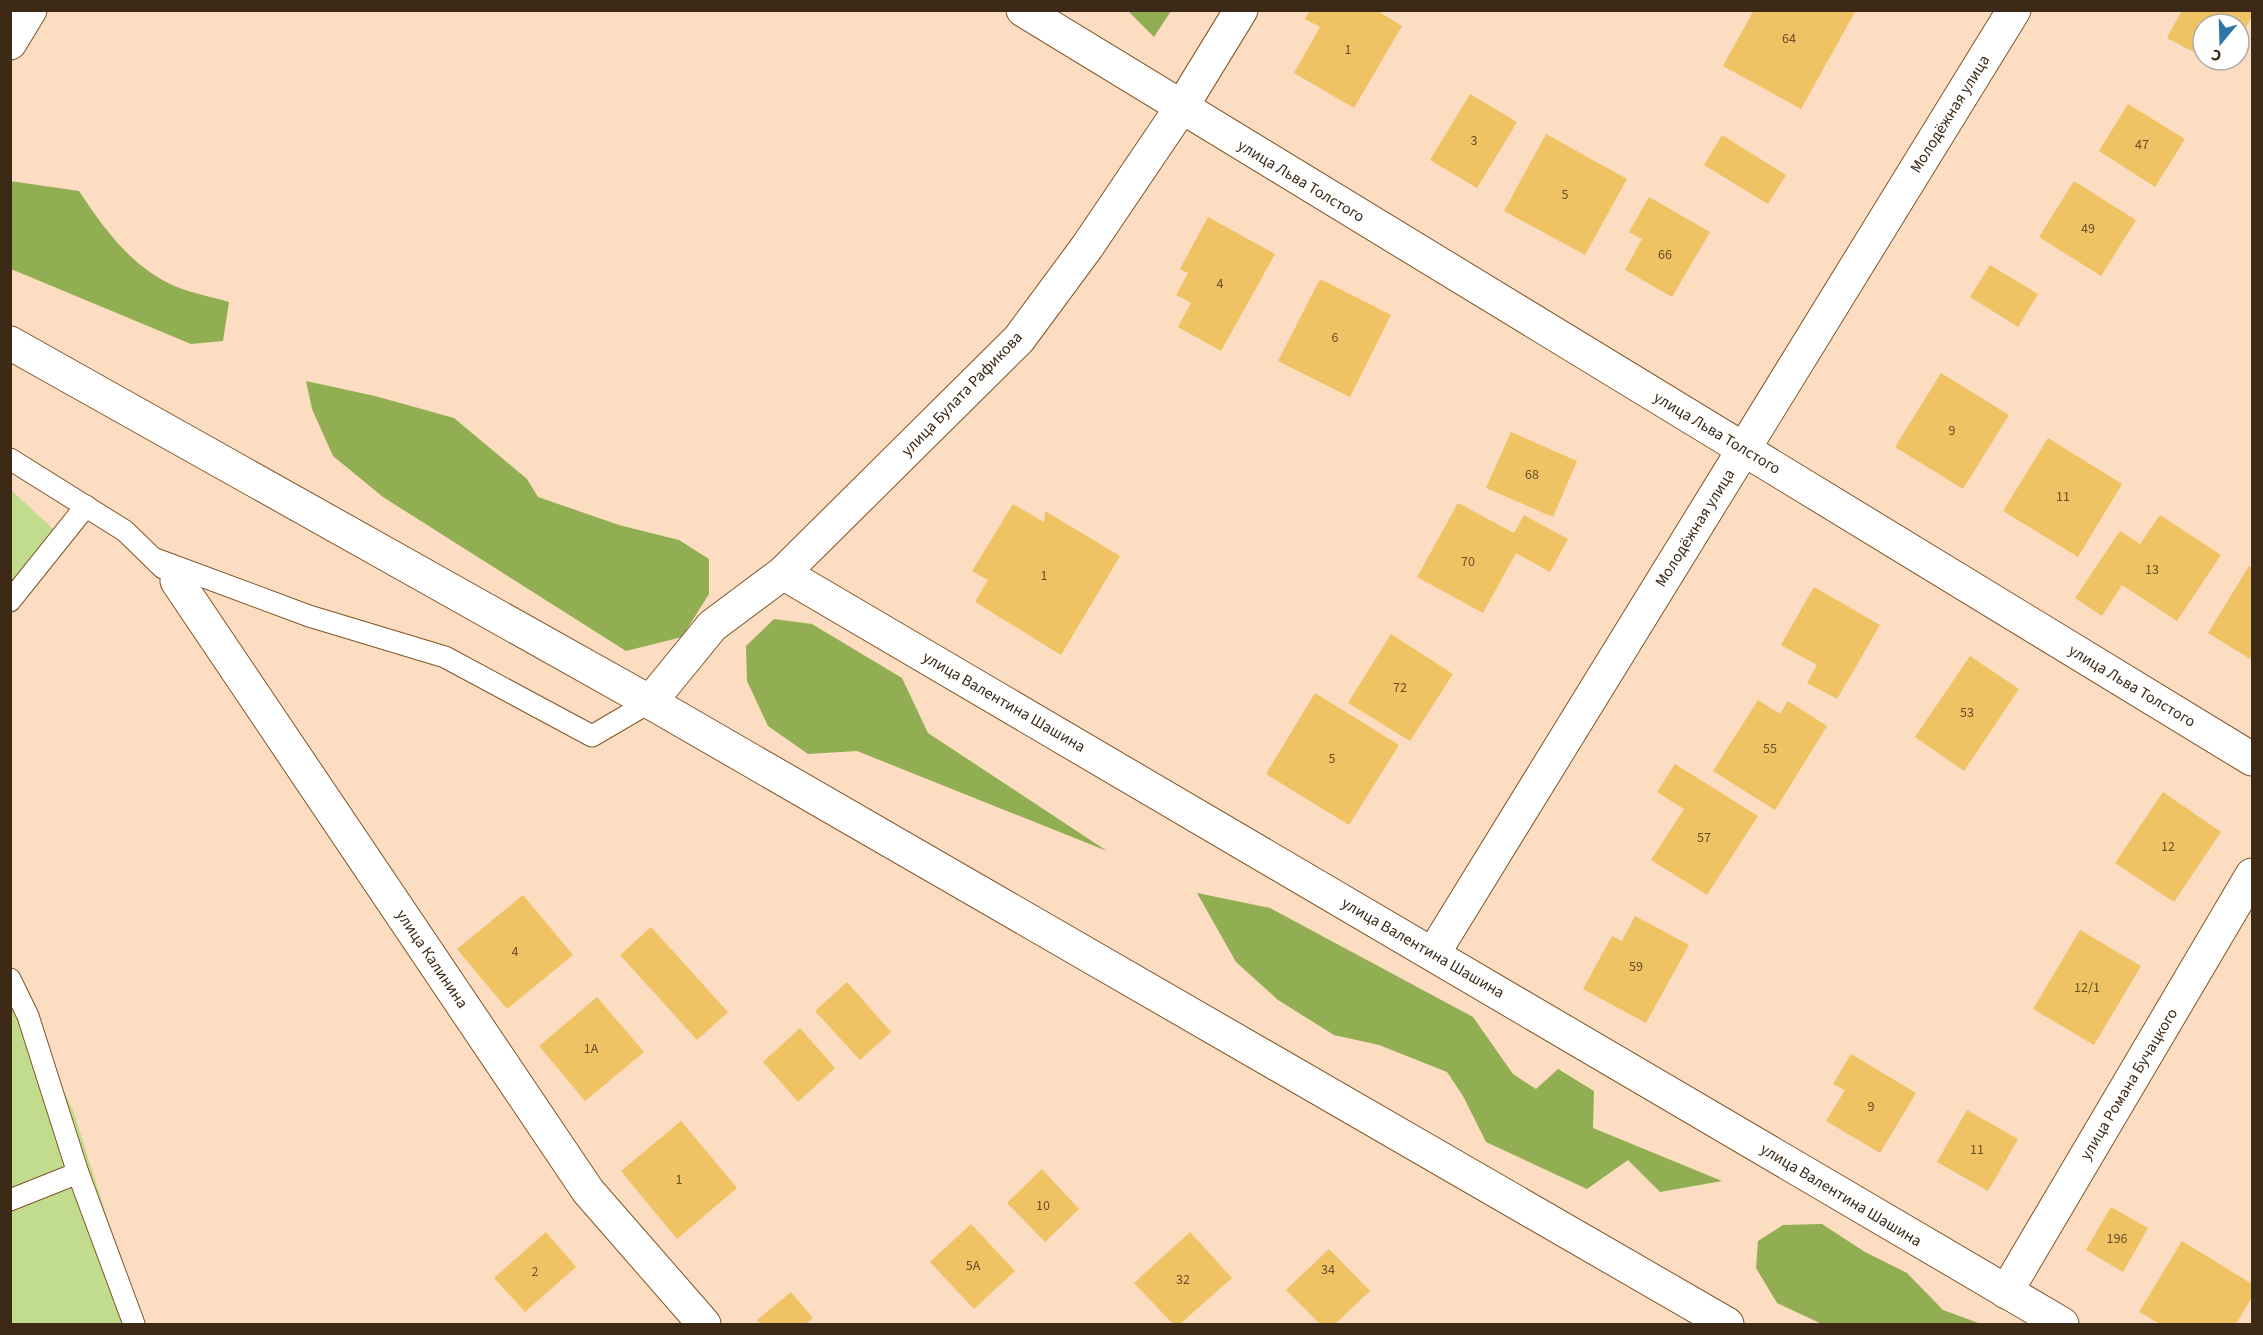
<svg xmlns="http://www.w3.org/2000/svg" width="2263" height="1335" font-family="'Source Sans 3',sans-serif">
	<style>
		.green { fill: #c2dc8e }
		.forest { fill: #91ae52 }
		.building { fill: #efc263 }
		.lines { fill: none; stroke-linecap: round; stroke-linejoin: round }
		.service-casing { stroke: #815427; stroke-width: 23 }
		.minor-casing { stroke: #815427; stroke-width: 35 }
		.tertiary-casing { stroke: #815427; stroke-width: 35 }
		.service { stroke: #fff; stroke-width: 21 }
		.minor { stroke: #fff; stroke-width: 33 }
		.tertiary { stroke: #fff; stroke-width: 33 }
		.labels { text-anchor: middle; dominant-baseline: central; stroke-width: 5; stroke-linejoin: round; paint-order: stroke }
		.number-label { font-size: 14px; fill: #694f29 }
		.street-label { font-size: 16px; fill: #3c2916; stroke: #fff }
	</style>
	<rect width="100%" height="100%" fill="#fcddc1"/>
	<g class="green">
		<polygon points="11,490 63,538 11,603"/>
		<polygon points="10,978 73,1110 141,1324 11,1324"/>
	</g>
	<g class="forest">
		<polygon points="1128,11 1171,11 1154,37"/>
		<path d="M10 181 79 191C102 226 128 262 166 282 185 292 209 296 229 302L223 341 191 344 11 269Z"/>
		<polygon points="306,381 375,396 454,418 527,479 538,497 619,525 679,540 709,559 709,594 682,637 626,651 383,497 333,456 312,409"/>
		<polygon points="774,619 812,624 902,678 928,733 1107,851 857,751 808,754 768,726 747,681 746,646"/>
		<polygon points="1197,893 1270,908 1473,1017 1513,1074 1536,1089 1558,1069 1594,1091 1593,1128 1722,1181 1660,1192 1628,1160 1587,1189 1486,1142 1463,1096 1447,1072 1379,1045 1334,1035 1278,1000 1236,962"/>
		<polygon points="1822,1224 1865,1252 1907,1273 1943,1310 1981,1324 1822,1324 1777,1303 1756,1268 1758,1241 1783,1225"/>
	</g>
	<g class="building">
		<polygon points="1310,10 1376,10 1402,26 1354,108 1294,73 1320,27 1305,19"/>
		<polygon points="1754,10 1855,12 1801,109 1723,66"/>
		<polygon points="2182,10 2252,10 2252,16 2239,41 2239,24 2203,24 2203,57 2167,38"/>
		<polygon points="1470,94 1517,122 1477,188 1430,160"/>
		<polygon points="2128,104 2185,139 2155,187 2099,151"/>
		<polygon points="1546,134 1627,179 1585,255 1504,211"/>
		<polygon points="1722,135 1786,175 1768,204 1704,165"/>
		<polygon points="2074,181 2136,220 2101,276 2039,237"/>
		<polygon points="1649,197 1710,232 1672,297 1625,270 1642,239 1629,232"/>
		<polygon points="1208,217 1275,254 1221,351 1178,327 1191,303 1176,295 1188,273 1180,269"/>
		<polygon points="1990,265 2038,294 2018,327 1970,297"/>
		<polygon points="1320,279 1391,315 1350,397 1278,361"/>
		<polygon points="1941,373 2009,415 1963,489 1895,447"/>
		<polygon points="1511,432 1577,461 1553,517 1486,488"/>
		<polygon points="2048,438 2122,484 2078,557 2003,511"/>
		<polygon points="1458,503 1514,533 1524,515 1568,539 1550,572 1516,553 1483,613 1417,577"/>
		<polygon points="1013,504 1044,522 1045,511 1120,556 1061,655 975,602 988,580 972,571"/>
		<polygon points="2160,515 2221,555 2177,621 2122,585 2102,616 2075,598 2120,531 2140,544"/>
		<polygon points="2249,566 2252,568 2252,660 2208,633"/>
		<polygon points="1814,587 1880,625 1837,699 1807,683 1817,665 1781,645"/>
		<polygon points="1391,634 1453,674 1410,741 1348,703"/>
		<polygon points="1970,656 2019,689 1964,771 1915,737"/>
		<polygon points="1315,693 1399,745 1349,825 1266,774"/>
		<polygon points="1758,700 1780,714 1788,701 1827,726 1775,810 1713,771"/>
		<polygon points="1675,764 1758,816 1707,895 1651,860 1684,809 1657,792"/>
		<polygon points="2163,792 2221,832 2174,902 2115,863"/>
		<polygon points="523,895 573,955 507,1009 457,949"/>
		<polygon points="1635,916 1689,945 1646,1023 1583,989 1612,936 1622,941"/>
		<polygon points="651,927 728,1012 697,1040 620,955"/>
		<polygon points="2080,930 2141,966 2094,1045 2033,1009"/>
		<polygon points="847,982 891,1032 860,1060 815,1011"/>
		<polygon points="597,997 644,1052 585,1101 539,1046"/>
		<polygon points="800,1028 835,1068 798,1102 763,1062"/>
		<polygon points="1851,1054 1916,1093 1880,1153 1826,1121 1845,1090 1833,1084"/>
		<polygon points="1967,1110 2018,1139 1988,1191 1937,1162"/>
		<polygon points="681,1121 737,1188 677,1239 621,1171"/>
		<polygon points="1042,1169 1079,1209 1045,1242 1007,1203"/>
		<polygon points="2111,1207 2148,1228 2123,1272 2086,1250"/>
		<polygon points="971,1224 1015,1271 974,1309 930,1262"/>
		<polygon points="546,1232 576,1267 525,1312 494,1278"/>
		<polygon points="1190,1232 1232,1278 1180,1324 1173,1324 1134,1283"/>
		<polygon points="2182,1241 2252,1284 2252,1297 2236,1324 2160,1324 2139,1312"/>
		<polygon points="1329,1249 1370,1291 1335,1324 1320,1324 1286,1290"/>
		<polygon points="791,1292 813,1318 805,1324 761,1324 757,1320"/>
	</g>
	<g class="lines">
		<g class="service-casing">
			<g id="service">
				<polyline points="10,459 125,531 163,568"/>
				<polyline points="153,558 309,616 445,657 592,736 650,702"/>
				<polyline points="10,601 86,506"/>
				<polyline points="10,979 28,1016 78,1173 134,1324"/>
				<polyline points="10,1200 78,1173"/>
			</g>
		</g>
		<g class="minor-casing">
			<g id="minor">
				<polyline points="1023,10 2252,759"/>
				<polyline points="10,43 30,10"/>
				<polyline points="783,573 2062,1324"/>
				<polyline points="177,581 588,1191 704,1324"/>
				<polyline points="650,702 712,626 783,573 1019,339 1087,247 1181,108 1241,10"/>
				<polyline points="1433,954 2014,10"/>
				<polyline points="2006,1292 2252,875"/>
			</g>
		</g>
		<g class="tertiary-casing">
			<polyline id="tertiary" points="10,343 650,702 1727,1324"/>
		</g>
		<use href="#service" class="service"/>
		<use href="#minor" class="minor"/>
		<use href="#tertiary" class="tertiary"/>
	</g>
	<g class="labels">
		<g class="number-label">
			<text x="1789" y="39">64</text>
			<text x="1348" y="50">1</text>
			<text x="1474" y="141">3</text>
			<text x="2142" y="145">47</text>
			<text x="1565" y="195">5</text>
			<text x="2088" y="229">49</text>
			<text x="1665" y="255">66</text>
			<text x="1220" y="284">4</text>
			<text x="1335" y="338">6</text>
			<text x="1952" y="431">9</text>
			<text x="1532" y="475">68</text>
			<text x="2063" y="497">11</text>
			<text x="1468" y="562">70</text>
			<text x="2152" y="570">13</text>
			<text x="1044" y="576">1</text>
			<text x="1400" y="688">72</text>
			<text x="1967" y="713">53</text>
			<text x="1770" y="749">55</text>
			<text x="1332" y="759">5</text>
			<text x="1704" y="838">57</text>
			<text x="2168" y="847">12</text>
			<text x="515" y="952">4</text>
			<text x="1636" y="967">59</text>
			<text x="2087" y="988">12/1</text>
			<text x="591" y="1049">1А</text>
			<text x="1871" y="1107">9</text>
			<text x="1977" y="1150">11</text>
			<text x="679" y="1180">1</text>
			<text x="1043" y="1206">10</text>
			<text x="2117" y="1239">196</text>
			<text x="973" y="1266">5А</text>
			<text x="1328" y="1270">34</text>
			<text x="535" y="1272">2</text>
			<text x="1183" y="1280">32</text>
		</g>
		<g class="street-label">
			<text transform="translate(1950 114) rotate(-58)">Молодёжная улица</text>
			<text transform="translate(1301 181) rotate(31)">улица Льва Толстого</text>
			<text transform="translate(962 394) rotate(-46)">улица Булата Рафикова</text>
			<text transform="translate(1717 433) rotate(31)">улица Льва Толстого</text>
			<text transform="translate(1695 528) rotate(-58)">Молодёжная улица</text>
			<text transform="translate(2132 686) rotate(31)">улица Льва Толстого</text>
			<text transform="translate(1004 702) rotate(30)">улица Валентина Шашина</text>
			<text transform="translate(1423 948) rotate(30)">улица Валентина Шашина</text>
			<text transform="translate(432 959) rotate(56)">улица Калинина</text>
			<text transform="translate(2129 1084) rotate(-59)">улица Романа Бучацкого</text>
			<text transform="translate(1841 1195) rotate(31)">улица Валентина Шашина</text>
		</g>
	</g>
	<rect width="2263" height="1335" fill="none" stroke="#3c2916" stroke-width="24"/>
	<g transform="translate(2221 42) rotate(199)"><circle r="28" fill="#ffffff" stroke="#b1a9a2" stroke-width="1.5"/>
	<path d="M0-4.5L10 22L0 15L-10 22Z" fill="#2d74a9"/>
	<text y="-9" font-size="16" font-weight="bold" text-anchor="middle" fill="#3c2916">С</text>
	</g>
</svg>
